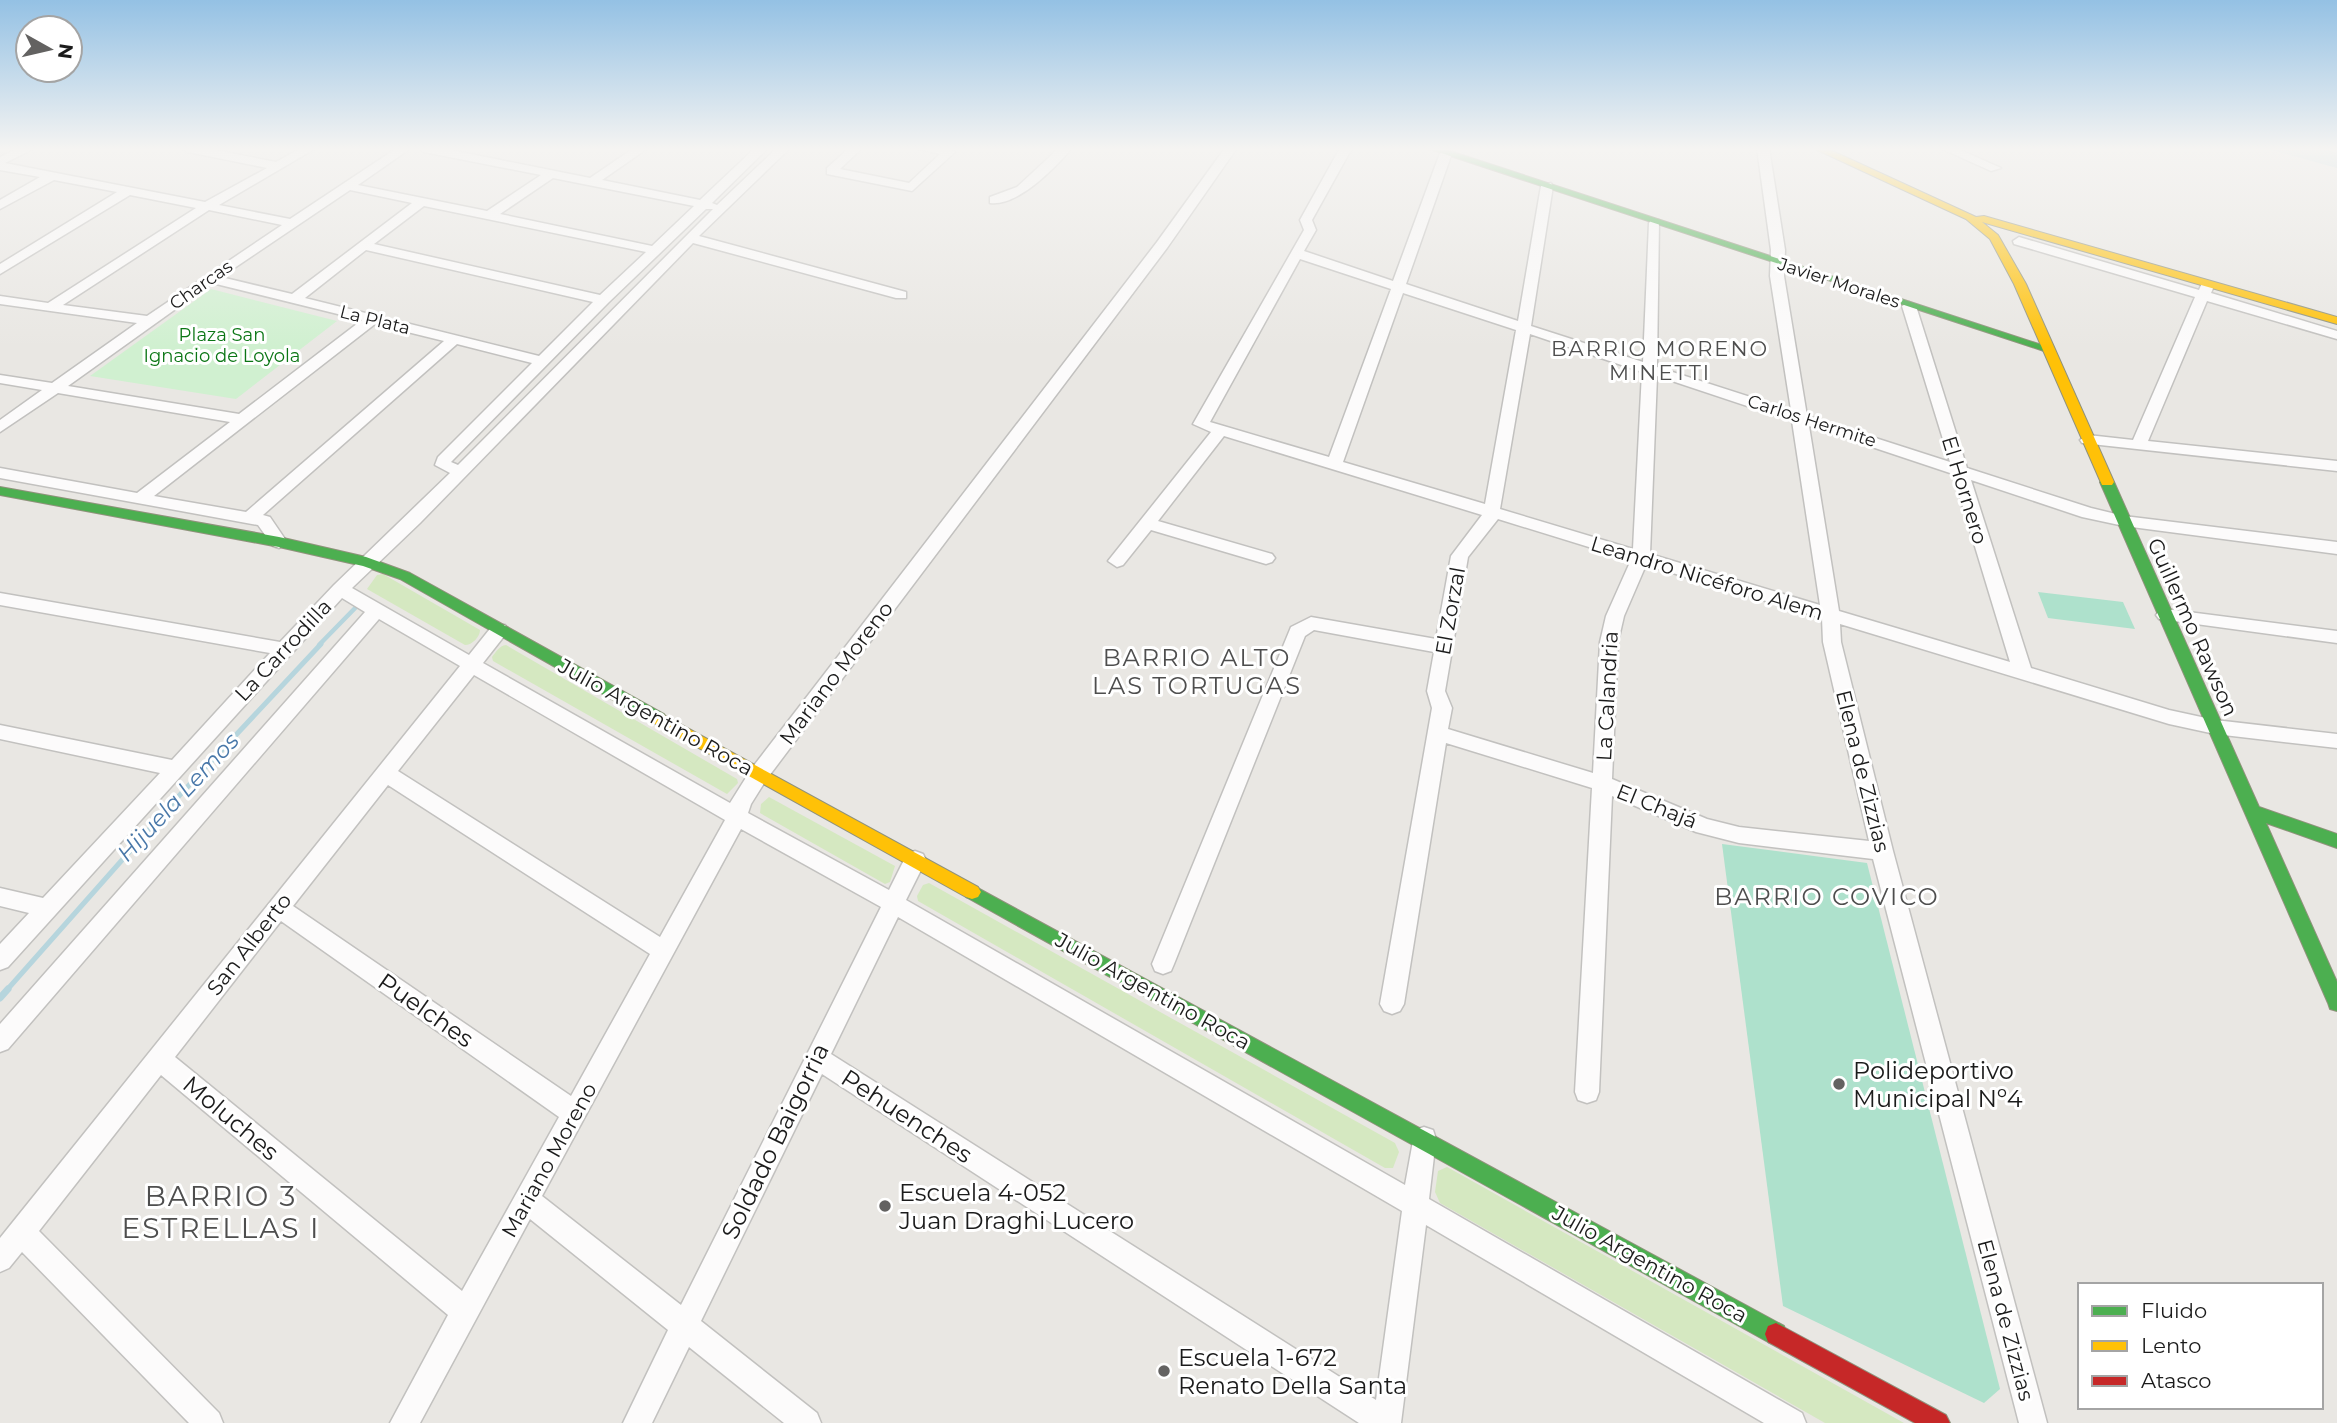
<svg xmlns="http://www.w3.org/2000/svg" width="2337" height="1423" font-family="Montserrat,sans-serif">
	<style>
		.grass { fill: #d5e8c1 }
		.park { fill: #d0f0d0 }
		.pitch { fill: #aee1cc }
		.water { fill: #b6d5dd }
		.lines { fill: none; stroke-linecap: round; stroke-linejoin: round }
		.stream-far2 { stroke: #b6d5dd; stroke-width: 4.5 }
		.stream-far1 { stroke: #b6d5dd; stroke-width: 5 }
		.stream { stroke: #b6d5dd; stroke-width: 7 }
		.street-casing { stroke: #c2c1bf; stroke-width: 3 }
		.fast-casing { stroke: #90927c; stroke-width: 2 }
		.slow-casing { stroke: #90927c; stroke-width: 2 }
		.jam-casing { stroke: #90927c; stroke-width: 2 }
		.street { fill: #fcfbfb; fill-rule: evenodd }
		.fast { fill: #4caf50; fill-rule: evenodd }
		.slow { fill: #ffc107; fill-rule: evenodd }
		.jam { fill: #c62828; fill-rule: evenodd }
		.poi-dot { fill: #636261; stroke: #fff; stroke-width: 2.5 }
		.labels { text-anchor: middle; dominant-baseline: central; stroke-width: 6; stroke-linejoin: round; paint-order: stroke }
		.far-street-label { font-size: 18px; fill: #1b1b1b; stroke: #fff }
		.far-park-label { font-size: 18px; fill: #0b7615; stroke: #fff }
		.far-quarter-label { font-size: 21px; letter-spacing: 2px; fill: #4e4e4e; stroke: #fff }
		.street-label { font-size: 21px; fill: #1b1b1b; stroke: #fff }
		.water-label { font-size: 23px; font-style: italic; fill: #4978a9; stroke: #fff }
		.quarter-label { font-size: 24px; letter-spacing: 2px; fill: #4e4e4e; stroke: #fff }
		.near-street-label { font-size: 24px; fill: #1b1b1b; stroke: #fff }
		.near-poi-label { font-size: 24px; fill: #1b1b1b; stroke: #fff; text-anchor: start }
		.near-quarter-label { font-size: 28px; letter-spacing: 2px; fill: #4e4e4e; stroke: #fff }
	</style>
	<rect width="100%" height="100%" fill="#e9e7e3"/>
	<g class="grass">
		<path d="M383 574 480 630C480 637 472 645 465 645L367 589 377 575Z"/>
		<path d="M506 645 737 779 738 783 727 794 493 661 492 657C496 652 499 646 506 645Z"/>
		<polygon points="769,797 895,866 890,882 885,884 760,813 761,804"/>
		<polygon points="929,883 1395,1143 1399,1152 1393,1168 1385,1168 918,901 917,896 923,885"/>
		<polygon points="1447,1167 1904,1423 1825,1423 1440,1203 1435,1192 1438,1171"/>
	</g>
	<polygon class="park" points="211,289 337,321 236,399 90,376"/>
	<g class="pitch">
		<polygon points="2038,592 2123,602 2135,629 2048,618"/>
		<polygon points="1722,844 1867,863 2000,1389 1984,1403 1783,1306"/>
	</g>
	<polygon class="water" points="2264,148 2320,148 2337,153 2337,168"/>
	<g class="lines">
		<polyline class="stream-far2" points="319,645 360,603"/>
		<polyline class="stream-far1" points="6,991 177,798 321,644"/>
		<polyline class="stream" points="0,998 8,989"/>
		<g class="street-casing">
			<g id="street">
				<path d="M19 148H35L5 163 205 202 267 168 188 152 182 148H205L276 162 301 148H316L219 205 290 219 397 148H411L358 185 487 211 541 175 424 152 418 148H441L590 178 634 148H648L602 180 700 200 755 148H768L712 203 717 205 777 148H790L699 236 906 292V298H896L693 243 420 523 352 588 469 655 493 625H505L508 630 505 635 483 663 730 803 752 768 1157 242 1225 148H1237L1167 248 766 780 751 804 748 813 889 890 907 854 915 851 923 854 926 860 906 900 1405 1185 1415 1130 1424 1127 1433 1130 1436 1139 1429 1199 1802 1413 1806 1423H1764L1426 1225 1401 1423H1359L822 1074 701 1321 817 1413 821 1423H784L689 1347 652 1423H623L668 1330 530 1219 420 1423H390L448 1315 161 1075 39 1231 219 1413 223 1423H189L22 1252 9 1268 0 1272V1238L460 666 379 619 8 1049 0 1052V1024L365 612 342 598 8 967 0 970V944L29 913 0 906V888L43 898 160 773 0 739V725L172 760 270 653 0 605V593L280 642 334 585 450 473 435 465 438 457 532 363 457 344 263 515 270 517 287 542 279 548 273 546 258 525 0 478V468L137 493 230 422 58 393 0 432V420L42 390 0 383V375L52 383 137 323 0 304V296L48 303 196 208 130 195 0 274V264L117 192 54 180 0 209V200L40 177 0 170V157ZM553 178 694 206 652 246 500 214ZM350 190 412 203 292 294 221 277ZM424 206 646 252 600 295 374 244ZM706 209H713L458 465 451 462 608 303ZM209 210 282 225 147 316 63 305ZM366 250 593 302 539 356 305 298ZM212 283 362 320 239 414 68 386ZM375 324 444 341 246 512 154 496ZM474 675 725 820 660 937 398 771ZM388 785 650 954 571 1096 293 906ZM741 829 881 907 681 1305 542 1196ZM898 917 1402 1211 1376 1400 831 1054ZM281 921 559 1117 462 1291 175 1057Z"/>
				<polygon points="849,148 862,148 840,169 909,183 940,154 915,148 946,148 955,152 912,191 827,174 827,168"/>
				<path d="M1059 148H1072C1055 168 1017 207 990 203V197L1017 187Z"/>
				<path d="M1340 148H1352L1312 220 1316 230 1304 251 1393 281 1440 153 1450 151 1452 153 1406 284 1518 321 1541 186 1551 183 1553 186 1531 326 1643 362 1649 223 1651 220H1659L1657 367 1791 410 1770 276 1771 250 1757 148H1769L1785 250 1784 276 1807 416 1950 462 1902 306 1909 302 1916 306 1967 468 2091 508 2124 516 2337 542V554L2124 526 2082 517 1971 480 2031 668 2169 710 2215 720 2337 734V748L2215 734 2169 724 1840 624 1841 642 1893 851 2047 1423H2019L1873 859 1739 843 1696 832 1612 796 1599 1092 1596 1100 1587 1103 1578 1100 1575 1092 1592 788 1446 743 1404 1004 1400 1011 1392 1014 1384 1011 1380 1004 1432 708 1427 691 1434 652 1314 630 1305 636 1174 964 1171 971 1163 974 1155 971 1152 964 1291 627 1311 617 1436 639 1451 556 1482 515 1224 436 1158 521 1272 554 1275 558 1272 562 1266 564 1151 530 1123 565 1117 567 1108 561 1211 432 1193 424 1304 230 1300 220ZM1300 259 1391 289 1329 457 1210 422ZM1403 293 1516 330 1485 504 1343 462ZM1530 334 1642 372 1633 549 1500 509ZM1657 376 1792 421 1820 605 1650 554ZM1809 426 1953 474 2010 662 1839 611ZM1498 519 1631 560 1606 616 1600 642 1593 773 1448 729 1452 708 1445 691 1468 557ZM1646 565 1822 618 1823 642 1869 841 1739 827 1707 819 1612 779 1618 642 1624 616Z"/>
				<polygon points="1940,148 1956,148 2001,168 1991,171"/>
				<polygon points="2019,237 2199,290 2202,283 2212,283 2214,286 2211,293 2337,331 2337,339 2207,301 2148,441 2337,461 2337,471 2082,443 2080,440 2088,435 2133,440 2195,297 2014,244 2013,241"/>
				<polygon points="2165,609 2337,631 2337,643 2159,619 2156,615 2159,611"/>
			</g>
		</g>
		<g class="fast-casing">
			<g id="fast">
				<polygon points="1426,148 1441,148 2054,349 2052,351 2044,351"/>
				<polygon points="2107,478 2114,482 2259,807 2337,834 2337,848 2266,823 2337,982 2337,1011 2330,1009 2328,1003 2100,482"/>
				<polygon points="0,487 279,537 366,557 410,573 664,714 666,718 658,724 652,722 400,579 363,566 279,547 0,495"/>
				<polygon points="972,885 1784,1326 1787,1334 1784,1342 1776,1345 1768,1342 966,897 963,892 966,887"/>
			</g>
		</g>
		<g class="slow-casing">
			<g id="slow">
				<polygon points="1813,148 1826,148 1976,217 1984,216 2337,317 2337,324 1982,222 1998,235 2026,284 2114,482 2112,485 2102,485 2014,284 1990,239 1966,219"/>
				<polygon points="658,712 978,887 981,892 978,897 972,899 966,897 652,722 650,718"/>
			</g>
		</g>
		<g class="jam-casing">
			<polygon id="jam" points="1776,1323 1946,1415 1950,1423 1915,1423 1768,1342 1765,1334 1768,1326"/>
		</g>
		<use href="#street" class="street"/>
		<use href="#fast" class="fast"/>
		<use href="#slow" class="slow"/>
		<use href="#jam" class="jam"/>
	</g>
	<linearGradient id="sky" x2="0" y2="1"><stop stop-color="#94c1e4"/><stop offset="0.43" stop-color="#f5f4f2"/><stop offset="1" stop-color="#f5f4f2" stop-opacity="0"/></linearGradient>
	<rect width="2337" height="347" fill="url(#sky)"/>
	<g class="poi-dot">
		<circle cx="1839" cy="1084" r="7"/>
		<circle cx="885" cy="1206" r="7"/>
		<circle cx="1164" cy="1371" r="7"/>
	</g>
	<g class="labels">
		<g class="far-street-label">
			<text transform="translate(1839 283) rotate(18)">Javier Morales</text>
			<text transform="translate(201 285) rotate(-35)">Charcas</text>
			<text transform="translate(375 320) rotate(14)">La Plata</text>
			<text transform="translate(1812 421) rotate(18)">Carlos Hermite</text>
		</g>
		<g class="far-park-label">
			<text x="222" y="335">Plaza San<tspan x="222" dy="21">Ignacio de Loyola</tspan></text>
		</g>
		<g class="far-quarter-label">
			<text x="1660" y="348">BARRIO MORENO<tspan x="1660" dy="24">MINETTI</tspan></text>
		</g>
		<g class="street-label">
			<text transform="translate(1965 490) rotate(73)">El Hornero</text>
			<text transform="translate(1707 578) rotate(17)">Leandro Nicéforo Alem</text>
			<text transform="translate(1450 611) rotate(-80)">El Zorzal</text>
			<text transform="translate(2193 627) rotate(66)">Guillermo Rawson</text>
			<text transform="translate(283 650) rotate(-47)">La Carrodilla</text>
			<text transform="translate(836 673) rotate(-53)">Mariano Moreno</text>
			<text transform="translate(1607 696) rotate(-87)">La Calandria</text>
			<text transform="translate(656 717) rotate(29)">Julio Argentino Roca</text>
			<text transform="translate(1863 771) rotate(76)">Elena de Zizzias</text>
			<text transform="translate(1657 806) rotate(22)">El Chajá</text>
			<text transform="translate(249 944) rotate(-52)">San Alberto</text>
			<text transform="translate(1153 991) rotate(29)">Julio Argentino Roca</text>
			<text transform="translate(549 1160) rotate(-61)">Mariano Moreno</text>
			<text transform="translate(1650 1264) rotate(29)">Julio Argentino Roca</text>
			<text transform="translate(2006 1320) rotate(75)">Elena de Zizzias</text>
		</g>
		<g class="water-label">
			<text transform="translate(178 797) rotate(-47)">Hijuela Lemos</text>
		</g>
		<g class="quarter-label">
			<text x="1197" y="657">BARRIO ALTO<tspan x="1197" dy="28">LAS TORTUGAS</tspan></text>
			<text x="1827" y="896">BARRIO COVICO</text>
		</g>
		<g class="near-street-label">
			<text transform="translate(426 1010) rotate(35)">Puelches</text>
			<text transform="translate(907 1116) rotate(33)">Pehuenches</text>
			<text transform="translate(231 1118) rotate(40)">Moluches</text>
			<text transform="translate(775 1141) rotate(-64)">Soldado Baigorria</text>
		</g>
		<g class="near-poi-label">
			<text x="1853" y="1070">Polideportivo<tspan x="1853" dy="28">Municipal Nº4</tspan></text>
			<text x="899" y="1192">Escuela 4-052<tspan x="899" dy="28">Juan Draghi Lucero</tspan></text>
			<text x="1178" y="1357">Escuela 1-672<tspan x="1178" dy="28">Renato Della Santa</tspan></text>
		</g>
		<g class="near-quarter-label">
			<text x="221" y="1196">BARRIO 3<tspan x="221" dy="32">ESTRELLAS I</tspan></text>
		</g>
	</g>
	<rect x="2078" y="1283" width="245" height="126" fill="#ffffff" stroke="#a4a4a4" stroke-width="2"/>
	<rect x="2092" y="1306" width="35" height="10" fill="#4caf50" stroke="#a4a4a4" stroke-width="2"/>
	<text x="2141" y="1318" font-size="21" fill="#1b1b1b">Fluido</text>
	<rect x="2092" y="1341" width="35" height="10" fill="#ffc107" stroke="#a4a4a4" stroke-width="2"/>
	<text x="2141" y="1353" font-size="21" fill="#1b1b1b">Lento</text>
	<rect x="2092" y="1376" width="35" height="10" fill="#c62828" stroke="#a4a4a4" stroke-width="2"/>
	<text x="2141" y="1388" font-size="21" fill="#1b1b1b">Atasco</text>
	<g transform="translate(49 49) rotate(98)"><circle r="33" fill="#ffffff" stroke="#a4a4a4" stroke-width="2"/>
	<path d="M0-5L12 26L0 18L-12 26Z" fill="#636261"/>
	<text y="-10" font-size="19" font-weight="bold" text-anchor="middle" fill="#1b1b1b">N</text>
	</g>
</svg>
